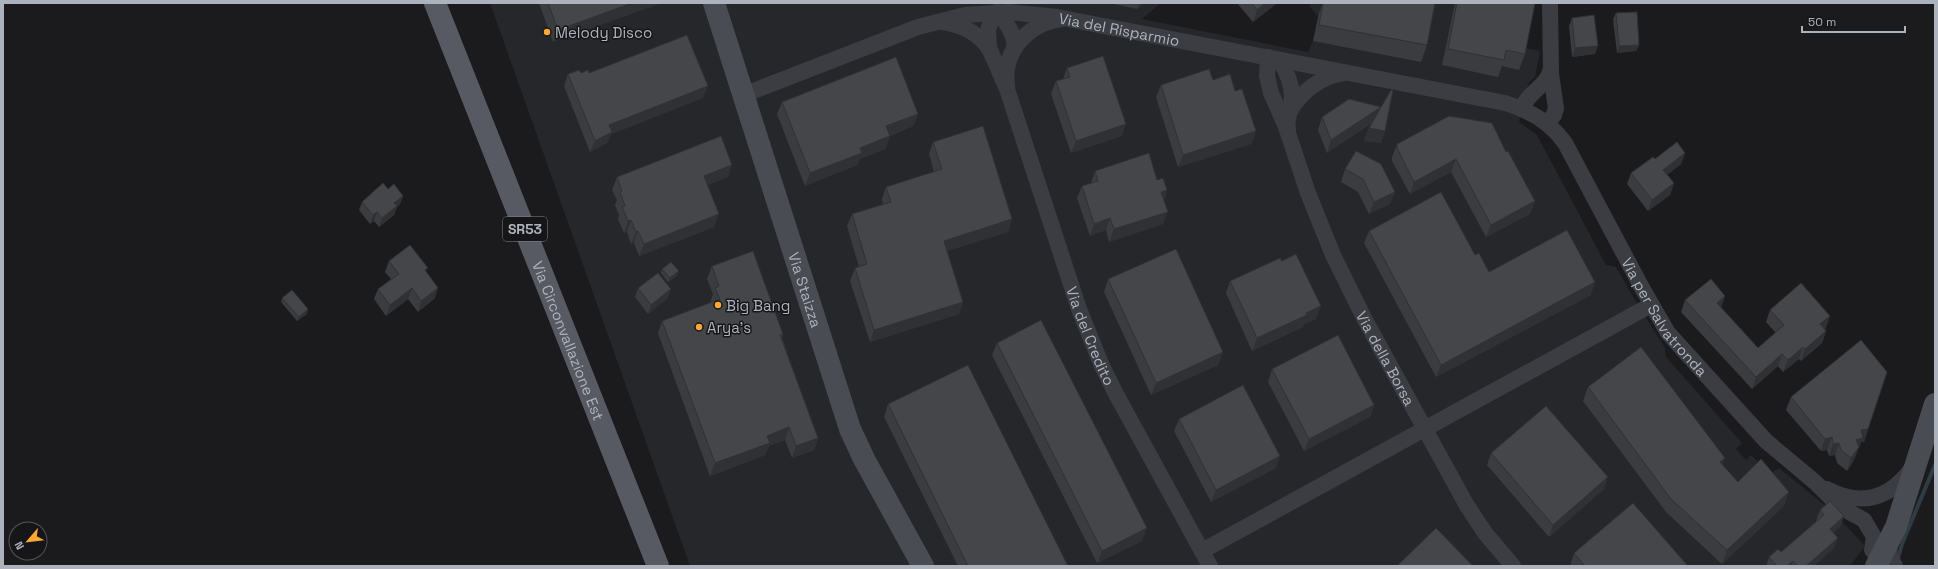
<svg xmlns="http://www.w3.org/2000/svg" width="1938" height="569" font-family="'Space Grotesk',sans-serif">
	<style>
		.built { fill: #26272a }
		.lines { fill: none; stroke-linecap: round; stroke-linejoin: round }
		.stream { stroke: #2f3c43; stroke-width: 4 }
		.street { stroke: #3b3d43; stroke-width: 16 }
		.secondary { stroke: #494c53; stroke-width: 22 }
		.primary { stroke: #575a62; stroke-width: 22 }
		.wall { fill: #3b3c40 }
		.shaded-wall { fill: #303134 }
		.building { fill: #45464a; stroke: #303134 }
		.poi-dot { fill: #fca634; stroke: #161618; stroke-width: 1.5 }
		.labels { text-anchor: middle; dominant-baseline: central; stroke-width: 3; stroke-linejoin: round; paint-order: stroke }
		.shield { fill: #161618; stroke: #80848c; stroke-width: 1 }
		.shield-label { font-size: 14px; font-weight: bold; fill: #adb3bd }
		.street-label { font-size: 15px; fill: #adb3bd; stroke: #161618 }
		.poi-label { font-size: 15px; fill: #adb3bd; stroke: #161618; text-anchor: start }
	</style>
	<rect width="100%" height="100%" fill="#1b1b1d"/>
	<polygon class="built" points="490,3 1161,3 1142,19 1308,52 1313,41 1318,16 1309,6 1313,3 1532,3 1525,48 1540,51 1535,77 1529,82 1519,122 1537,135 1606,265 1616,267 1632,295 1665,348 1666,357 1742,443 1736,449 1746,460 1751,455 1770,474 1779,468 1833,512 1865,546 1850,566 690,566"/>
	<g class="lines">
		<polyline class="stream" points="1898,558 1902,544 1935,465"/>
		<g class="street">
			<path id="s1" d="M997 12 992 18 988 30 989 48 1007 89 1079 309 1102 366 1116 394 1210 566"/>
			<path d="M997 12C1006 21 1016 36 1014 49"/>
			<path d="M943 22C962 25 981 34 991 52"/>
			<path id="s2" d="M1268 57 1267 76 1271 93 1286 127 1308 193 1333 255 1364 318 1466 504 1485 533 1513 566"/>
			<path d="M1279 60C1288 73 1294 88 1291 105 1290 114 1286 120 1288 129"/>
			<path d="M1007 86C1002 51 1028 24 1061 19"/>
			<path id="s3" d="M743 95 918 27 965 15 1009 12 1057 17 1505 103C1530 111 1549 121 1565 143L1641 286 1668 333 1766 441 1816 483 1840 507 1864 520 1874 537 1872 550"/>
			<path d="M1522 109C1527 92 1546 88 1551 69"/>
			<path d="M1290 111C1301 92 1321 76 1344 73"/>
			<polyline points="1547,123 1554,115 1556,108 1551,74 1550,3"/>
			<path d="M1827 489C1861 507 1890 499 1912 468"/>
			<polyline points="1889,543 1890,556 1895,566"/>
			<polyline points="1202,551 1651,305"/>
		</g>
		<g class="secondary">
			<path id="s4" d="M714 3 850 429 864 459 923 566"/>
			<polyline points="1876,566 1896,527 1935,404"/>
		</g>
		<path class="primary" id="s5" d="M435 3 658 566"/>
	</g>
	<g class="wall">
		<polygon points="539,3 661,3 553,42"/>
		<polygon points="1109,3 1144,3 1137,9"/>
		<polygon points="1237,3 1277,3 1253,22"/>
		<polygon points="1323,3 1435,3 1427,45 1421,62 1313,41 1319,13"/>
		<polygon points="1455,3 1535,3 1525,54 1519,70 1502,66 1498,77 1442,65"/>
		<polygon points="1616,13 1639,45 1636,51 1617,53 1613,19"/>
		<polygon points="1572,18 1595,54 1572,57 1569,26"/>
		<polygon points="1067,68 1122,136 1071,153 1051,94 1056,81 1063,79"/>
		<polygon points="581,73 589,73 703,98 611,134 607,143 590,152 564,86 568,74"/>
		<polygon points="1213,80 1235,91 1256,131 1251,144 1178,167 1156,97 1161,85"/>
		<polygon points="1349,99 1385,131 1381,143 1364,141 1369,128 1373,122 1327,153 1318,130 1322,117"/>
		<polygon points="782,102 918,114 913,126 890,136 885,149 860,159 857,165 805,186 777,114"/>
		<polygon points="933,142 1012,219 1008,232 947,251 963,302 959,314 870,342 850,281 855,268 859,267 847,226 852,214 883,204 882,199 886,187 934,172 929,154"/>
		<polygon points="1397,144 1506,152 1535,201 1530,214 1486,237 1451,172 1410,194 1392,161 1392,157"/>
		<polygon points="1356,151 1390,204 1369,214 1358,192 1341,182 1345,169"/>
		<polygon points="1685,153 1681,164 1667,175 1674,183 1670,195 1648,211 1627,184 1631,173"/>
		<polygon points="1095,171 1157,180 1167,190 1164,200 1163,224 1109,242 1106,230 1090,236 1077,198 1082,186 1091,183"/>
		<polygon points="617,177 728,177 707,185 714,227 639,256 634,243 631,244 627,232 624,233 618,219 619,215 615,205 617,200 612,190"/>
		<polygon points="388,189 403,196 400,204 397,207 394,215 379,227 374,221 370,224 359,210 362,202"/>
		<polygon points="1369,231 1475,255 1489,272 1591,295 1436,377 1364,243"/>
		<polygon points="389,261 426,272 435,298 418,312 408,299 386,316 374,299 378,289 391,279 385,272"/>
		<polygon points="712,266 783,334 782,338 818,438 814,450 792,458 785,440 769,446 765,455 710,476 658,333 662,321 711,302 711,300 713,294 707,279"/>
		<polygon points="662,269 679,271 677,276 668,282 661,273"/>
		<polygon points="1108,279 1223,352 1218,365 1151,395 1104,292"/>
		<polygon points="1230,281 1316,319 1304,324 1303,327 1252,351 1226,293"/>
		<polygon points="638,288 668,298 648,314 635,297"/>
		<polygon points="1725,296 1721,307 1758,348 1776,333 1766,322 1770,310 1826,328 1825,329 1826,331 1822,343 1801,361 1799,359 1783,372 1778,366 1752,389 1681,312 1685,300"/>
		<polygon points="282,298 308,309 307,314 297,321 281,302"/>
		<polygon points="997,343 1142,541 1097,563 992,355"/>
		<polygon points="1272,369 1374,405 1370,417 1304,451 1268,382"/>
		<polygon points="1588,387 1722,465 1738,482 1784,506 1722,564 1666,512 1583,401"/>
		<polygon points="1791,397 1868,429 1864,442 1861,442 1854,460 1847,471 1837,463 1835,455 1829,456 1827,450 1821,451 1786,410"/>
		<polygon points="888,404 1068,566 958,566 884,417"/>
		<polygon points="1179,419 1276,468 1211,502 1174,431"/>
		<polygon points="1491,453 1604,489 1549,537 1487,465"/>
		<polygon points="1820,510 1844,516 1840,527 1833,533 1834,548 1814,566 1766,566 1769,557 1781,552 1817,521 1816,521"/>
		<polygon points="1574,553 1688,566 1570,566"/>
	</g>
	<g class="shaded-wall">
		<polygon points="632,3 661,3 553,42 558,30"/>
		<polygon points="1139,3 1144,3 1137,9"/>
		<polygon points="1265,3 1277,3 1253,22 1257,10"/>
		<polygon points="1639,45 1636,51 1617,53 1619,46"/>
		<polygon points="1598,46 1595,54 1572,57 1575,48"/>
		<polygon points="708,86 703,98 611,134 607,143 590,152 595,141 609,125"/>
		<polygon points="1381,107 1376,119 1327,153 1331,140"/>
		<polygon points="918,114 913,126 881,139 886,126"/>
		<polygon points="1126,124 1122,136 1071,153 1076,141"/>
		<polygon points="1369,128 1385,131 1381,143 1364,141"/>
		<polygon points="1256,131 1251,144 1178,167 1183,155"/>
		<polygon points="890,136 885,149 860,159 857,165 805,186 810,173 860,148"/>
		<polygon points="1685,153 1681,164 1659,181 1663,170"/>
		<polygon points="1456,159 1451,172 1410,194 1414,182"/>
		<polygon points="732,165 728,177 699,189 704,176"/>
		<polygon points="1674,183 1670,195 1648,211 1652,200"/>
		<polygon points="1167,190 1163,203 1161,192"/>
		<polygon points="1395,192 1390,204 1369,214 1374,202"/>
		<polygon points="403,196 400,204 397,207 394,215 379,227 382,218 394,203"/>
		<polygon points="1535,201 1530,214 1486,237 1491,225"/>
		<polygon points="377,212 374,221 370,224 373,215"/>
		<polygon points="1168,212 1163,224 1109,242 1114,229"/>
		<polygon points="719,214 714,227 639,256 644,244"/>
		<polygon points="1110,218 1106,230 1090,236 1094,224"/>
		<polygon points="1012,219 1008,232 940,253 944,241"/>
		<polygon points="631,220 627,232 624,233 628,221"/>
		<polygon points="638,231 634,243 631,244 636,232"/>
		<polygon points="679,271 677,276 668,282 670,278"/>
		<polygon points="1595,282 1591,295 1436,377 1441,365"/>
		<polygon points="412,288 408,299 386,316 390,305"/>
		<polygon points="438,288 435,298 418,312 421,301"/>
		<polygon points="671,289 668,298 648,314 651,305"/>
		<polygon points="1725,296 1721,308 1717,303"/>
		<polygon points="963,302 959,314 870,342 874,330"/>
		<polygon points="1321,306 1316,319 1304,324 1303,327 1252,351 1257,338 1306,313"/>
		<polygon points="308,309 307,314 297,321 299,317"/>
		<polygon points="1830,316 1826,328 1816,336 1820,324"/>
		<polygon points="1826,331 1822,343 1801,361 1805,349"/>
		<polygon points="1803,347 1799,359 1783,372 1788,360"/>
		<polygon points="1223,352 1218,365 1151,395 1156,383"/>
		<polygon points="1782,354 1778,366 1752,389 1756,377"/>
		<polygon points="1374,405 1370,417 1304,451 1309,439"/>
		<polygon points="789,427 785,440 769,446 765,455 710,476 715,463 767,436"/>
		<polygon points="1868,429 1864,442 1861,442 1854,460 1847,471 1851,458 1856,440 1861,430"/>
		<polygon points="1832,437 1827,450 1821,451 1825,439"/>
		<polygon points="818,438 814,450 792,458 796,446"/>
		<polygon points="1839,443 1835,455 1829,456 1833,444"/>
		<polygon points="1280,456 1276,468 1211,502 1216,490"/>
		<polygon points="1725,458 1720,472 1720,462"/>
		<polygon points="1608,477 1604,489 1549,537 1553,525"/>
		<polygon points="1789,492 1784,506 1722,564 1727,550"/>
		<polygon points="1844,516 1840,527 1826,539 1830,529"/>
		<polygon points="1147,528 1142,541 1097,563 1102,551"/>
		<polygon points="1838,538 1834,548 1814,566 1806,566"/>
		<polygon points="1793,561 1791,566 1787,566"/>
	</g>
	<g class="building">
		<polygon points="548,3 632,3 558,30"/>
		<polygon points="1252,3 1265,3 1257,10"/>
		<polygon points="1323,3 1435,3 1427,45 1319,25"/>
		<polygon points="1457,3 1535,3 1525,54 1506,50 1504,60 1448,49"/>
		<polygon points="1637,12 1639,45 1619,46 1616,13"/>
		<polygon points="1594,15 1598,46 1575,48 1572,18"/>
		<polygon points="687,35 708,86 609,125 612,132 595,141 568,74 579,70 581,73 588,70 589,73"/>
		<polygon points="1103,56 1126,124 1076,141 1056,81 1070,77 1067,68"/>
		<polygon points="896,57 918,114 886,126 890,136 860,148 862,153 810,173 782,102"/>
		<polygon points="1209,69 1213,80 1230,74 1235,91 1242,89 1256,131 1183,155 1161,85"/>
		<polygon points="1391,90 1393,90 1385,131 1369,128"/>
		<polygon points="1349,99 1381,107 1331,140 1322,117"/>
		<polygon points="1449,116 1492,123 1506,152 1508,151 1535,201 1491,225 1456,159 1414,182 1397,148 1397,144"/>
		<polygon points="983,126 1012,219 944,241 963,302 874,330 855,268 867,264 852,214 891,202 886,187 942,169 933,142"/>
		<polygon points="721,136 732,165 704,176 719,214 644,244 638,231 636,232 631,220 628,221 622,207 625,206 620,192 622,191 617,177"/>
		<polygon points="1677,142 1685,153 1663,170 1674,183 1652,200 1631,173 1653,157 1655,159"/>
		<polygon points="1356,151 1381,164 1395,192 1374,202 1363,179 1345,169"/>
		<polygon points="1149,153 1157,180 1163,178 1167,190 1161,192 1168,212 1114,229 1110,218 1094,224 1082,186 1098,181 1095,171"/>
		<polygon points="383,183 388,189 394,184 403,196 394,203 397,206 382,218 377,212 373,215 362,202"/>
		<polygon points="1441,192 1475,255 1479,253 1489,272 1567,230 1595,282 1441,365 1369,231"/>
		<polygon points="410,245 428,268 425,270 438,288 421,301 412,288 390,305 378,289 399,274 389,261"/>
		<polygon points="1176,249 1223,352 1156,383 1108,279"/>
		<polygon points="753,251 783,334 780,335 818,438 796,446 789,427 767,436 770,443 715,463 662,321 720,299 715,288 719,286 712,266"/>
		<polygon points="1296,254 1321,306 1306,313 1307,315 1257,338 1230,281 1280,258 1282,261"/>
		<polygon points="671,262 679,271 670,278 662,269"/>
		<polygon points="658,273 671,289 651,305 638,288"/>
		<polygon points="1711,279 1725,296 1717,303 1758,348 1784,325 1770,310 1801,283 1830,316 1820,324 1826,331 1805,349 1803,347 1788,360 1782,354 1756,377 1685,300"/>
		<polygon points="292,290 308,309 299,317 282,298"/>
		<polygon points="1041,320 1147,528 1102,551 997,343"/>
		<polygon points="1338,335 1374,405 1309,439 1272,369"/>
		<polygon points="1861,340 1887,372 1868,429 1861,430 1863,438 1856,440 1859,447 1851,458 1841,450 1839,443 1833,444 1832,437 1825,439 1791,397"/>
		<polygon points="1641,347 1725,458 1720,462 1738,482 1761,459 1789,492 1727,550 1671,499 1588,387"/>
		<polygon points="968,365 1068,566 968,566 888,404"/>
		<polygon points="1243,385 1280,456 1216,490 1179,419"/>
		<polygon points="1546,406 1608,477 1553,525 1491,453"/>
		<polygon points="1830,501 1844,516 1830,529 1838,538 1806,566 1798,566 1793,561 1787,566 1777,566 1769,557 1778,549 1781,552 1824,515 1820,510"/>
		<polygon points="1633,503 1688,566 1585,566 1574,553"/>
		<polygon points="1436,528 1473,566 1397,566"/>
	</g>
	<g class="poi-dot">
		<circle cx="547" cy="32" r="4"/>
		<circle cx="718" cy="305" r="4"/>
		<circle cx="699" cy="327" r="4"/>
	</g>
	<g class="labels">
		<rect class="shield" x="503" y="217" width="44" height="24" rx="3"/>
		<g class="shield-label">
			<text x="525" y="229">SR53</text>
		</g>
		<g class="street-label">
			<text stroke="none"><textPath href="#s3" startOffset="392">Via del Risparmio</textPath></text>
			<text stroke="none"><textPath href="#s4" startOffset="301">Via Staizza</textPath></text>
			<text stroke="none"><textPath href="#s3" startOffset="1059">Via per Salvatronda</textPath></text>
			<text stroke="none"><textPath href="#s1" startOffset="344">Via del Credito</textPath></text>
			<text stroke="none"><textPath href="#s5" startOffset="363">Via Circonvallazione Est</textPath></text>
			<text stroke="none"><textPath href="#s2" startOffset="326">Via della Borsa</textPath></text>
		</g>
		<g class="poi-label">
			<text x="555" y="32">Melody Disco</text>
			<text x="726" y="305">Big Bang</text>
			<text x="707" y="327">Arya's</text>
		</g>
	</g>
	<rect width="1938" height="569" fill="none" stroke="#adb3bd" stroke-width="8"/>
	<g transform="translate(28 541) rotate(242)"><circle r="19" fill="#161618" stroke="#52555a"/>
	<path d="M0-3L7 15L0 10L-7 15Z" fill="#fca634"/>
	<text y="-6" font-size="11" font-weight="bold" text-anchor="middle" fill="#adb3bd">N</text>
	</g>
	<path d="M1802 26v6h103v-6" fill="none" stroke="#adb3bd" stroke-width="2"/>
	<text x="1808" y="26" font-size="12" fill="#adb3bd" stroke="#161618" stroke-width="3" paint-order="stroke">50 m</text>
</svg>
